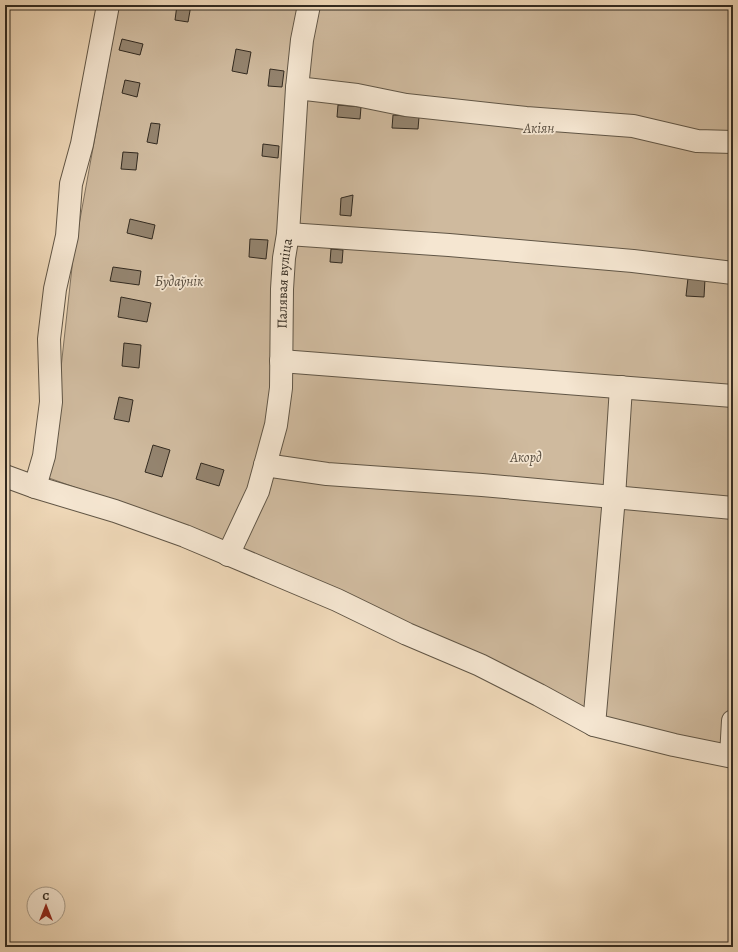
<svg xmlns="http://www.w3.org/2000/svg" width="738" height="952" font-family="Alegreya,serif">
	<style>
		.green { fill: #cfba9e; stroke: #80725f }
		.building { fill: #94846f; stroke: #322a20 }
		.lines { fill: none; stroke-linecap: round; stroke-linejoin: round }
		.minor-casing { stroke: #615646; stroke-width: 24 }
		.minor { stroke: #f5e6d1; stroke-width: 22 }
		.labels { text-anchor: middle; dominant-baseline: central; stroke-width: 3.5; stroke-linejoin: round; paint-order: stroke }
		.park-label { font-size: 14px; font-style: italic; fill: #594e40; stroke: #f5e6d1 }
		.street-label { font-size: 14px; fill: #322a20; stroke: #f5e6d1 }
	</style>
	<rect width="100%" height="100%" fill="#efd8b8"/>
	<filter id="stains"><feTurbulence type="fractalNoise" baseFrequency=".005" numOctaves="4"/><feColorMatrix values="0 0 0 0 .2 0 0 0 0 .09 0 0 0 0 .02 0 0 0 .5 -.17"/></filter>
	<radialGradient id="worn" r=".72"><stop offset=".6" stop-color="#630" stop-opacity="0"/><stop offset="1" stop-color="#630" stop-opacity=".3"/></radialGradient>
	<polygon class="green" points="119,5 733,5 733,747 590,717 225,541 49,478 73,258"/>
	<g class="building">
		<polygon points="177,5 191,5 188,22 175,20"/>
		<polygon points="122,39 143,44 140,55 119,50"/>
		<polygon points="236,49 251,52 247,74 232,71"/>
		<polygon points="270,69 284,71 282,87 268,86"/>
		<polygon points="125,80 140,83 137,97 122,93"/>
		<polygon points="338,105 361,107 360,119 337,117"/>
		<polygon points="393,115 419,117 418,129 392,128"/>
		<polygon points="151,123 160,124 157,144 147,142"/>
		<polygon points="263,144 279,146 278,158 262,156"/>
		<polygon points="123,152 138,153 136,170 121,169"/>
		<polygon points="353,195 351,216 340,215 341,198"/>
		<polygon points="130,219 155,225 152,239 127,233"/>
		<polygon points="250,239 268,240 266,259 249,257"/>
		<polygon points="331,249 343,250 342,263 330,262"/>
		<polygon points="113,267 141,271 139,285 110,281"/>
		<polygon points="688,278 705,279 704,297 686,296"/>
		<polygon points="121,297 151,303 147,322 118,317"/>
		<polygon points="124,343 141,345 139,368 122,366"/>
		<polygon points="119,397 133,400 129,422 114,419"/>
		<polygon points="153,445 170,450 162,477 145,472"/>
		<polygon points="201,463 224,470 219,486 196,479"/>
	</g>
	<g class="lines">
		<g class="minor-casing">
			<g id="minor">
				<polyline points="297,88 357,95 406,105 526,118 633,126 697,141 733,142"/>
				<polyline points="288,234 449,245 633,261 733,273"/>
				<polyline points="281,361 733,396"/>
				<polyline points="265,465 327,474 482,485 733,508"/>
				<polyline points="5,476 35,487 115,511 185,536 337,600 407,634 480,665 539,695 594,725 674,745 733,757"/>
				<polyline points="35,487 44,456 51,402 49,339 55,289 67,236 71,184 82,144 108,5"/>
				<path id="s1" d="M228 555 258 491 276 425 281 388 282 289 284 258 288 234 297 88 302 40 309 5"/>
				<polyline points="594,725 614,497 621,387"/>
				<polyline points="731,756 733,721"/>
			</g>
		</g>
		<use href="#minor" class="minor"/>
	</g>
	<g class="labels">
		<g class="park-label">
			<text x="539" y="128">Акіян</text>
			<text x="179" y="281">Будаўнік</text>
			<text x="526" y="457">Акорд</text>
		</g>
		<g class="street-label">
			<text stroke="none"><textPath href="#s1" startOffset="281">Палявая вуліца</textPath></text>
		</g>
	</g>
	<rect width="738" height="952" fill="none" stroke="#efd8b8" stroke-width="20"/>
	<rect x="6" y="6" width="726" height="940" fill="none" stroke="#322a20" stroke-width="2"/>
	<rect x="10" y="10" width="718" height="932" fill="none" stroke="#322a20"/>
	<g transform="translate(46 906)"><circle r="19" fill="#f5e6d1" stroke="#a79b8a"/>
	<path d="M0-3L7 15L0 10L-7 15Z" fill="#8f2418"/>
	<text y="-6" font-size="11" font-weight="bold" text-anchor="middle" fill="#322a20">С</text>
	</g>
	<rect width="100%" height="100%" filter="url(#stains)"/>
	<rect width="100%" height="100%" fill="url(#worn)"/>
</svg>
